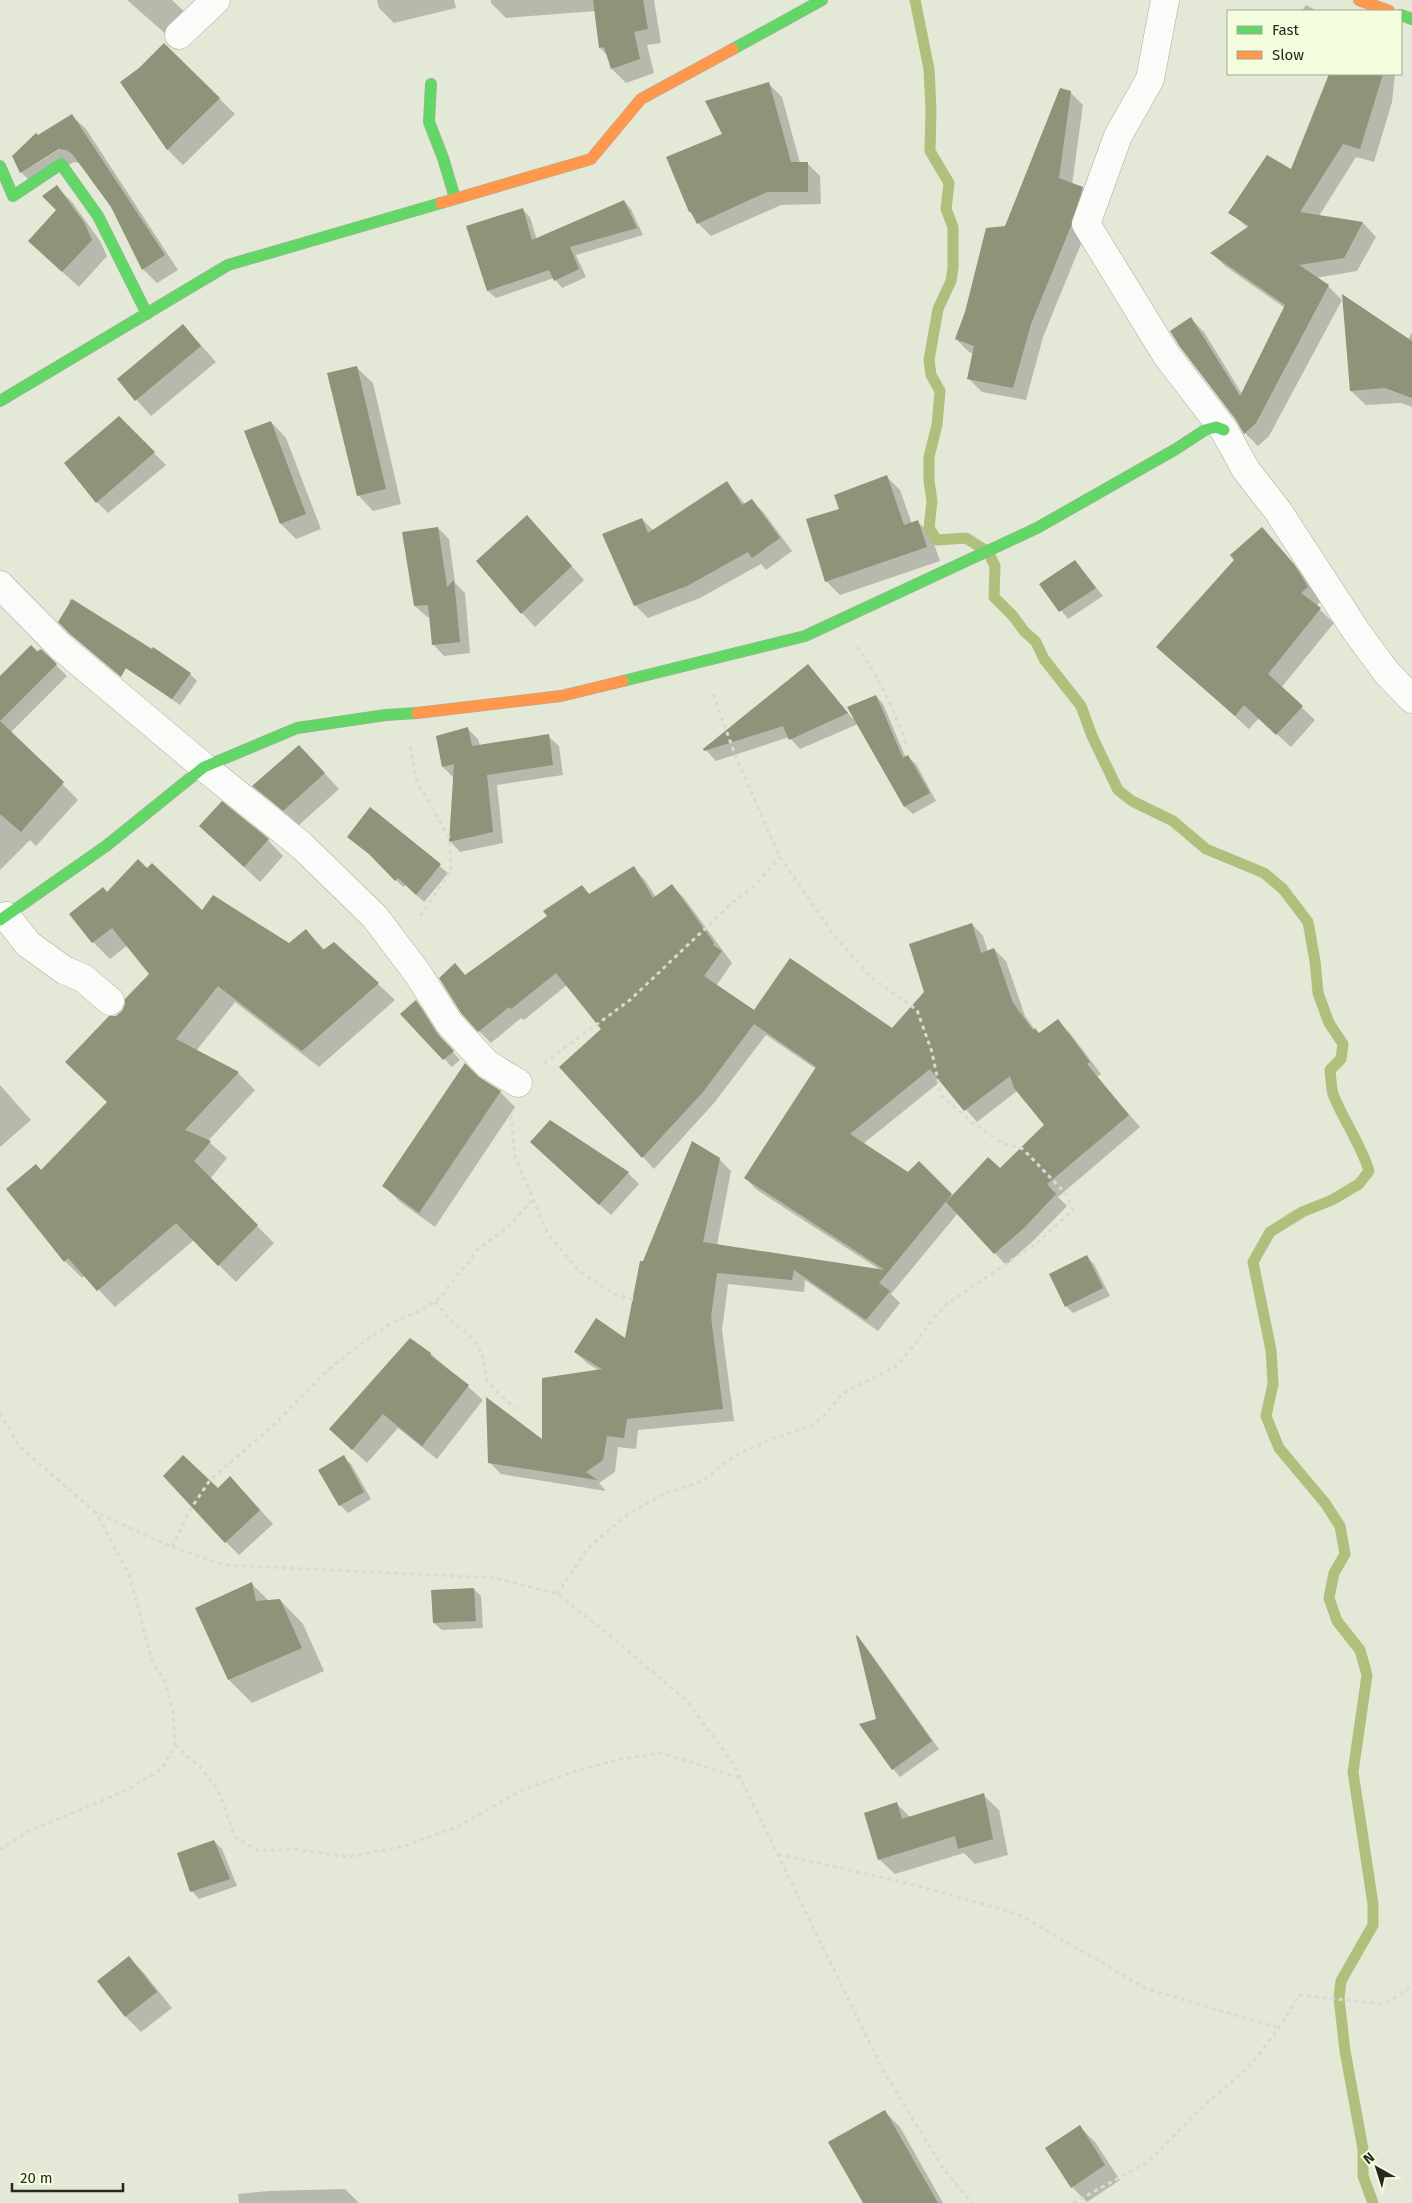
<svg xmlns="http://www.w3.org/2000/svg" width="1412" height="2203" font-family="'Fira Sans',sans-serif">
	<style>
		.shadow { fill: #0003; fill-rule: evenodd }
		.lines { fill: none; stroke-linecap: round; stroke-linejoin: round }
		.stream { stroke: #b1bf7d; stroke-width: 11 }
		.building { fill: #8f9379 }
		.street-casing { stroke: #a9ac9f; stroke-width: 29 }
		.fast-casing { stroke: #a9ac9f; stroke-width: 12 }
		.slow-casing { stroke: #a9ac9f; stroke-width: 12 }
		.path { stroke: #d9dad5; stroke-width: 3; stroke-dasharray: 4 4; stroke-linecap: butt }
		.street { stroke: #fbfcf9; stroke-width: 28 }
		.fast { stroke: #63d668; stroke-width: 11 }
		.slow { stroke: #ff974d; stroke-width: 11 }
	</style>
	<rect width="100%" height="100%" fill="#e4e8d7"/>
	<g class="shadow">
		<polygon points="127,0 172,0 194,21 175,42"/>
		<polygon points="377,0 454,0 456,8 394,23 379,8"/>
		<polygon points="491,0 654,0 661,43 647,45 654,73 626,83 612,69 608,56 600,48 596,11 506,18 491,3"/>
		<polygon points="1306,5 1317,11 1302,11"/>
		<polygon points="164,45 235,114 183,165 168,150 122,82 140,69"/>
		<polygon points="1332,74 1395,74 1392,102 1374,162 1356,157 1319,216 1363,223 1376,237 1357,271 1315,278 1328,286 1342,300 1269,436 1258,446 1245,433 1191,319 1204,332 1242,394 1285,308 1225,266 1212,253 1248,228 1230,212 1291,170"/>
		<polygon points="769,84 782,97 800,163 807,163 820,176 821,204 781,205 711,236 698,223 690,212 724,135"/>
		<polygon points="1070,92 1083,105 1072,185 1082,189 1095,202 1083,239 1043,337 1026,400 982,392 969,379 974,354 969,352 956,339 1006,227"/>
		<path d="M71 115 86 129 178 270 157 283 143 269 112 206 81 163 74 162 35 186 21 172 38 137ZM64 144 65 146 30 167Z"/>
		<polygon points="57,187 72,202 100,241 107,256 79,287 45,256 58,210"/>
		<polygon points="624,201 631,209 643,235 576,255 586,277 562,288 554,278 496,298 488,291 468,227 523,210 530,217 537,240"/>
		<polygon points="183,325 216,362 151,416 118,379"/>
		<polygon points="1412,332 1412,407 1401,403 1366,405 1351,391 1408,340"/>
		<polygon points="357,368 373,383 401,504 373,511 358,495"/>
		<polygon points="119,418 166,465 108,513 97,502"/>
		<polygon points="271,422 286,438 321,529 296,539 281,524"/>
		<polygon points="887,477 900,490 912,524 918,522 931,535 940,561 840,595 826,581 840,509"/>
		<polygon points="727,483 745,504 751,500 764,513 792,551 766,570 761,564 700,598 648,618 635,605 642,519 654,531"/>
		<polygon points="438,528 449,539 455,583 465,593 470,653 444,656 433,644 431,617 427,617 415,606"/>
		<polygon points="1262,529 1307,579 1321,601 1316,606 1334,623 1281,688 1315,720 1291,747 1259,718 1249,729 1158,647"/>
		<polygon points="540,530 584,580 535,627 522,613"/>
		<polygon points="1075,561 1103,596 1068,619 1041,584"/>
		<polygon points="71,599 190,674 197,681 180,705 121,665 69,601"/>
		<polygon points="40,649 67,676 0,743 0,677"/>
		<polygon points="808,666 853,719 876,696 883,704 906,758 908,757 916,764 936,801 913,814 905,807 858,724 800,749 789,737 716,761 705,749"/>
		<polygon points="468,729 478,739 480,746 548,736 559,746 563,775 497,785 503,843 460,852 450,841 454,778 443,767"/>
		<polygon points="32,753 78,800 36,846 30,840 0,870 0,785"/>
		<polygon points="314,762 339,789 299,825 254,786"/>
		<polygon points="222,803 268,840 283,856 260,882 200,826"/>
		<polygon points="370,809 448,873 424,902 406,885 403,887 377,861 348,837"/>
		<path d="M633 868 645 880 656 897 672 886 684 898 732 963 716 986 754 1012 892 1030 926 993 972 924 983 936 988 952 994 949 1006 961 1025 1016 1035 1030 1040 1034 1057 1021 1069 1032 1101 1074 1097 1077 1140 1127 1058 1197 1067 1206 1034 1240 1006 1265 958 1213 891 1294 900 1303 878 1331 805 1280 804 1292 728 1284 722 1330 734 1421 638 1430 636 1449 618 1447 615 1472 599 1483 606 1491 501 1474 489 1462 544 1442 600 1371 587 1363 575 1352 626 1340 644 1263 719 1159 731 1171 717 1245 882 1271 757 1190 745 1178 816 1069 766 1035 714 1103 654 1169 561 1067 603 1029 567 985 524 1020 521 1018 491 1043 479 1031 455 965 466 976 549 917 582 887 590 895ZM941 1081 977 1122 1017 1091 1045 1125 1000 1170 953 1197 919 1163 909 1174 863 1144Z"/>
		<polygon points="108,893 203,912 289,945 306,931 325,950 378,984 395,1000 319,1067 235,1002 196,1051 238,1073 255,1090 208,1141 227,1158 210,1179 274,1243 236,1282 194,1240 115,1307 85,1275 82,1278 65,1261 7,1189 41,1172 108,1102 116,1017 122,1012 151,974 128,945 110,959 93,942"/>
		<polygon points="416,1001 423,1009 443,1041 460,1060 452,1067 402,1014"/>
		<polygon points="479,1079 500,1092 515,1107 435,1227 399,1201 384,1186"/>
		<polygon points="0,1085 31,1120 0,1147"/>
		<polygon points="551,1121 628,1173 639,1184 611,1215 543,1153"/>
		<polygon points="1087,1257 1094,1264 1110,1296 1073,1313 1066,1306"/>
		<polygon points="410,1340 431,1354 483,1400 437,1459 398,1428 367,1463 345,1443"/>
		<polygon points="343,1457 351,1464 371,1499 348,1513 340,1505 320,1470"/>
		<polygon points="244,1492 273,1524 239,1555 226,1542"/>
		<polygon points="252,1584 269,1601 280,1600 303,1624 324,1671 252,1703 229,1680 197,1608"/>
		<polygon points="474,1589 481,1596 483,1628 442,1630 434,1623"/>
		<polygon points="857,1637 864,1644 939,1749 900,1777 893,1769 877,1720"/>
		<polygon points="983,1795 999,1810 1008,1855 975,1864 964,1853 895,1874 879,1859 897,1804 911,1818"/>
		<polygon points="214,1841 222,1849 237,1886 199,1899 192,1891"/>
		<polygon points="129,1958 144,1973 172,2008 141,2032 126,2017 99,1981"/>
		<polygon points="885,2112 900,2127 943,2203 863,2203"/>
		<polygon points="1080,2127 1095,2142 1120,2180 1087,2202 1072,2187"/>
		<polygon points="345,2189 359,2203 239,2203 238,2194 268,2191"/>
	</g>
	<g class="lines">
		<path class="stream" d="M915 0 929 69 931 109 930 151 949 183 946 209 953 227V268L951 281 938 309 929 360 931 375 940 391 937 425 929 457V481L932 501 929 528 937 540 966 538 988 552 995 566 994 597 1013 616 1024 631 1036 642 1044 659 1081 706 1092 736 1118 790 1132 801 1173 821 1206 849 1264 873 1283 889 1308 922 1315 961 1318 993 1329 1023 1343 1044 1341 1059 1330 1070C1331 1078 1331 1087 1333 1094 1343 1120 1361 1144 1369 1171L1359 1184 1332 1200 1302 1212 1270 1232 1253 1262 1271 1350 1273 1384 1266 1416 1279 1448 1325 1503 1340 1526 1345 1554 1334 1573 1329 1598 1337 1621 1360 1650 1367 1675 1353 1772 1373 1904V1925L1341 1981 1339 1998 1345 2051 1363 2149V2176L1373 2203"/>
	</g>
	<g class="building">
		<polygon points="593,0 643,0 648,29 634,32 640,59 611,69 604,47 599,48"/>
		<polygon points="164,43 220,98 167,150 120,82 139,68"/>
		<polygon points="1329,74 1383,74 1360,149 1343,144 1300,212 1363,222 1344,258 1299,265 1329,285 1256,423 1244,434 1236,420 1180,347 1170,331 1191,317 1240,396 1285,305 1210,253 1249,226 1228,213 1267,155 1291,169"/>
		<polygon points="769,82 791,162 808,162 808,192 767,192 697,224 691,212 689,212 666,157 722,134 705,101"/>
		<polygon points="1060,88 1071,91 1059,178 1083,187 1071,226 1031,324 1013,388 967,379 974,346 955,339 965,312 986,228 1005,226"/>
		<polygon points="72,114 165,255 142,270 111,207 73,155 67,150 59,149 20,173 12,156 36,133 38,135"/>
		<polygon points="57,185 85,224 92,240 62,272 28,241 56,210 42,196"/>
		<polygon points="624,200 637,228 570,247 579,269 554,281 549,270 487,291 466,226 523,208 532,240"/>
		<polygon points="1342,294 1412,341 1412,398 1385,388 1350,391"/>
		<polygon points="183,324 201,346 135,401 117,379"/>
		<polygon points="357,366 386,489 357,496 327,373"/>
		<polygon points="119,416 155,452 96,503 64,463"/>
		<polygon points="271,421 306,514 280,524 244,431"/>
		<polygon points="887,475 904,525 918,520 927,547 825,582 806,519 839,509 834,495"/>
		<polygon points="727,481 742,505 752,499 780,538 752,558 748,552 687,586 634,606 602,534 642,518 648,533"/>
		<polygon points="527,515 572,566 521,614 476,561"/>
		<polygon points="438,527 447,587 454,580 460,642 432,645 428,605 414,606 402,532"/>
		<polygon points="1262,527 1294,564 1308,587 1301,593 1321,608 1268,674 1303,706 1276,735 1244,705 1235,716 1156,647 1234,560 1230,555"/>
		<polygon points="1075,560 1096,588 1059,612 1039,584"/>
		<polygon points="72,599 152,649 153,647 191,673 172,699 126,668 121,677 71,635 58,622"/>
		<polygon points="31,645 38,652 41,649 57,664 0,721 64,782 21,832 0,814 0,676"/>
		<polygon points="808,664 848,713 789,740 783,726 704,751 703,749"/>
		<polygon points="876,695 903,758 908,755 930,793 904,807 847,707"/>
		<polygon points="468,727 472,746 549,734 553,765 487,775 493,832 449,842 454,764 442,767 436,736"/>
		<polygon points="299,745 325,773 283,811 252,786"/>
		<polygon points="222,801 269,839 244,867 199,826"/>
		<polygon points="370,807 441,864 416,895 398,878 395,881 369,854 347,837"/>
		<polygon points="138,859 147,868 152,863 202,910 213,895 289,943 306,929 323,950 334,942 379,983 302,1051 218,986 176,1039 239,1072 185,1130 211,1141 194,1161 258,1225 218,1266 176,1223 97,1291 68,1258 64,1262 6,1189 36,1164 41,1170 107,1102 65,1062 109,1016 116,1016 122,1011 125,1004 125,999 149,974 112,928 92,943 69,914 103,887 107,892"/>
		<polygon points="634,866 653,898 672,884 714,943 713,945 722,951 704,976 754,1010 790,958 892,1028 924,992 909,944 972,923 981,953 994,948 1013,1003 1033,1030 1035,1028 1039,1033 1058,1019 1090,1062 1087,1064 1129,1115 1047,1184 1056,1194 1023,1229 994,1254 946,1202 988,1157 1000,1168 1044,1125 1014,1088 1010,1076 964,1111 930,1069 850,1134 908,1172 919,1161 952,1194 879,1283 890,1291 866,1320 794,1270 792,1280 717,1273 711,1317 723,1409 627,1419 624,1438 607,1436 603,1460 586,1472 597,1480 488,1463 486,1397 542,1439 542,1378 602,1369 574,1352 596,1318 625,1338 640,1261 643,1261 692,1141 720,1158 703,1242 885,1270 744,1178 816,1067 754,1024 703,1092 642,1158 559,1067 601,1029 556,973 511,1009 509,1007 478,1032 461,1013 439,978 455,963 465,975 547,916 543,911 582,885 589,894"/>
		<polygon points="416,1000 436,1032 454,1051 443,1060 400,1014"/>
		<polygon points="465,1063 479,1077 501,1091 419,1213 382,1186"/>
		<polygon points="550,1120 629,1172 599,1205 530,1142"/>
		<polygon points="1087,1255 1103,1288 1065,1307 1049,1274"/>
		<polygon points="410,1338 431,1353 430,1355 469,1385 422,1446 383,1414 352,1450 329,1429"/>
		<polygon points="183,1455 218,1488 230,1476 260,1510 225,1543 163,1476"/>
		<polygon points="344,1455 364,1492 339,1506 318,1470"/>
		<polygon points="252,1582 256,1601 280,1599 302,1648 228,1680 195,1608"/>
		<polygon points="474,1588 476,1621 433,1623 431,1590"/>
		<polygon points="857,1635 932,1741 892,1770 859,1724 876,1719 856,1636"/>
		<polygon points="984,1793 993,1839 958,1849 955,1836 878,1860 864,1813 897,1802 902,1819"/>
		<polygon points="214,1840 230,1879 190,1892 177,1853"/>
		<polygon points="129,1956 157,1992 125,2017 97,1981"/>
		<polygon points="885,2110 938,2203 863,2203 828,2142"/>
		<polygon points="1080,2125 1105,2165 1071,2188 1045,2148"/>
	</g>
	<g class="lines">
		<g class="street-casing">
			<g id="street">
				<polyline points="1165,0 1150,79 1118,136 1086,224 1167,356 1224,430 1246,470 1278,511 1356,631 1387,673 1412,699"/>
				<polyline points="179,35 216,0"/>
				<polyline points="0,585 60,646 204,767 302,846 375,917 418,974 449,1023 487,1064 518,1083"/>
				<polyline points="6,916 28,944 64,970 83,978 110,1001"/>
			</g>
		</g>
		<g class="fast-casing">
			<g id="fast">
				<polyline points="1401,15 1412,19"/>
				<polyline points="733,49 822,0"/>
				<polyline points="431,84 429,122 443,158 455,198"/>
				<polyline points="0,166 13,196 61,164 98,216 147,314"/>
				<polyline points="0,401 228,265 441,203"/>
				<polyline points="623,681 805,636 1037,528 1176,449 1205,430 1216,427 1224,430"/>
				<polyline points="0,920 106,846 204,767 297,728 386,715 417,713"/>
			</g>
		</g>
		<g class="slow-casing">
			<g id="slow">
				<polyline points="1359,0 1389,11"/>
				<polyline points="441,203 591,159 641,99 733,49"/>
				<polyline points="417,713 561,696 623,681"/>
			</g>
		</g>
		<g class="path">
			<path d="M857 647C876 670 898 719 907 747"/>
			<polyline points="410,747 417,782 450,839 451,871 418,919"/>
			<polyline points="544,1063 630,1000 732,903 755,885 780,857"/>
			<polyline points="511,1115 515,1156 548,1234 579,1271 614,1294 634,1300"/>
			<polyline points="435,1302 456,1325 473,1338 482,1353 487,1381 496,1391 516,1409"/>
			<polyline points="0,1413 19,1446 95,1512 172,1547 225,1565 496,1578 557,1594 613,1638 687,1701 733,1763 882,2068 942,2167 972,2203"/>
			<polyline points="172,1547 190,1510 210,1480 274,1425 323,1375 347,1354 391,1323 422,1310 443,1295 456,1276 467,1265 476,1251 509,1226 534,1198"/>
			<polyline points="557,1594 587,1549 628,1514 664,1494 703,1481 734,1456 771,1439 811,1426 825,1415 843,1393 895,1367 914,1346 927,1326 947,1304 1037,1243 1073,1210 1066,1194 1023,1149 1002,1143 971,1122 941,1095 932,1052 917,1010 872,978 833,934 780,857 735,755 713,693"/>
			<polyline points="175,1745 201,1768 218,1790 235,1837 259,1851 294,1849 348,1857 404,1846 457,1827 520,1791 575,1771 620,1759 662,1753 740,1778"/>
			<polyline points="0,1850 27,1832 125,1791 162,1769 175,1745 173,1713 165,1682 152,1661 130,1577 96,1512"/>
			<polyline points="778,1854 911,1884 1018,1914 1147,1989 1279,2028"/>
			<polyline points="1073,2203 1148,2162 1201,2108 1249,2067 1279,2028 1299,1995 1384,2004 1412,1987"/>
		</g>
		<use href="#street" class="street"/>
		<use href="#fast" class="fast"/>
		<use href="#slow" class="slow"/>
	</g>
	<rect x="1227" y="10" width="175" height="65" fill="#f4fcde" stroke="#a2a891"/>
	<rect x="1237" y="26" width="25" height="8" fill="#63d668" stroke="#a2a891"/>
	<text x="1272" y="35" font-size="15" fill="#26291e">Fast</text>
	<rect x="1237" y="51" width="25" height="8" fill="#ff974d" stroke="#a2a891"/>
	<text x="1272" y="60" font-size="15" fill="#26291e">Slow</text>
	<g transform="translate(1377 2168) rotate(321)" stroke="#f4fcde" stroke-width="4" paint-order="stroke">
	<path d="M0-4L9 19L0 12L-9 19Z" fill="#26291e"/>
	<text y="-8" font-size="14" font-weight="bold" text-anchor="middle" fill="#26291e">N</text>
	</g>
	<path d="M12 2183v8h111v-8" fill="none" stroke="#26291e" stroke-width="2.5"/>
	<text x="20" y="2183" font-size="15" fill="#26291e" stroke="#f4fcde" stroke-width="4" paint-order="stroke">20 m</text>
</svg>
